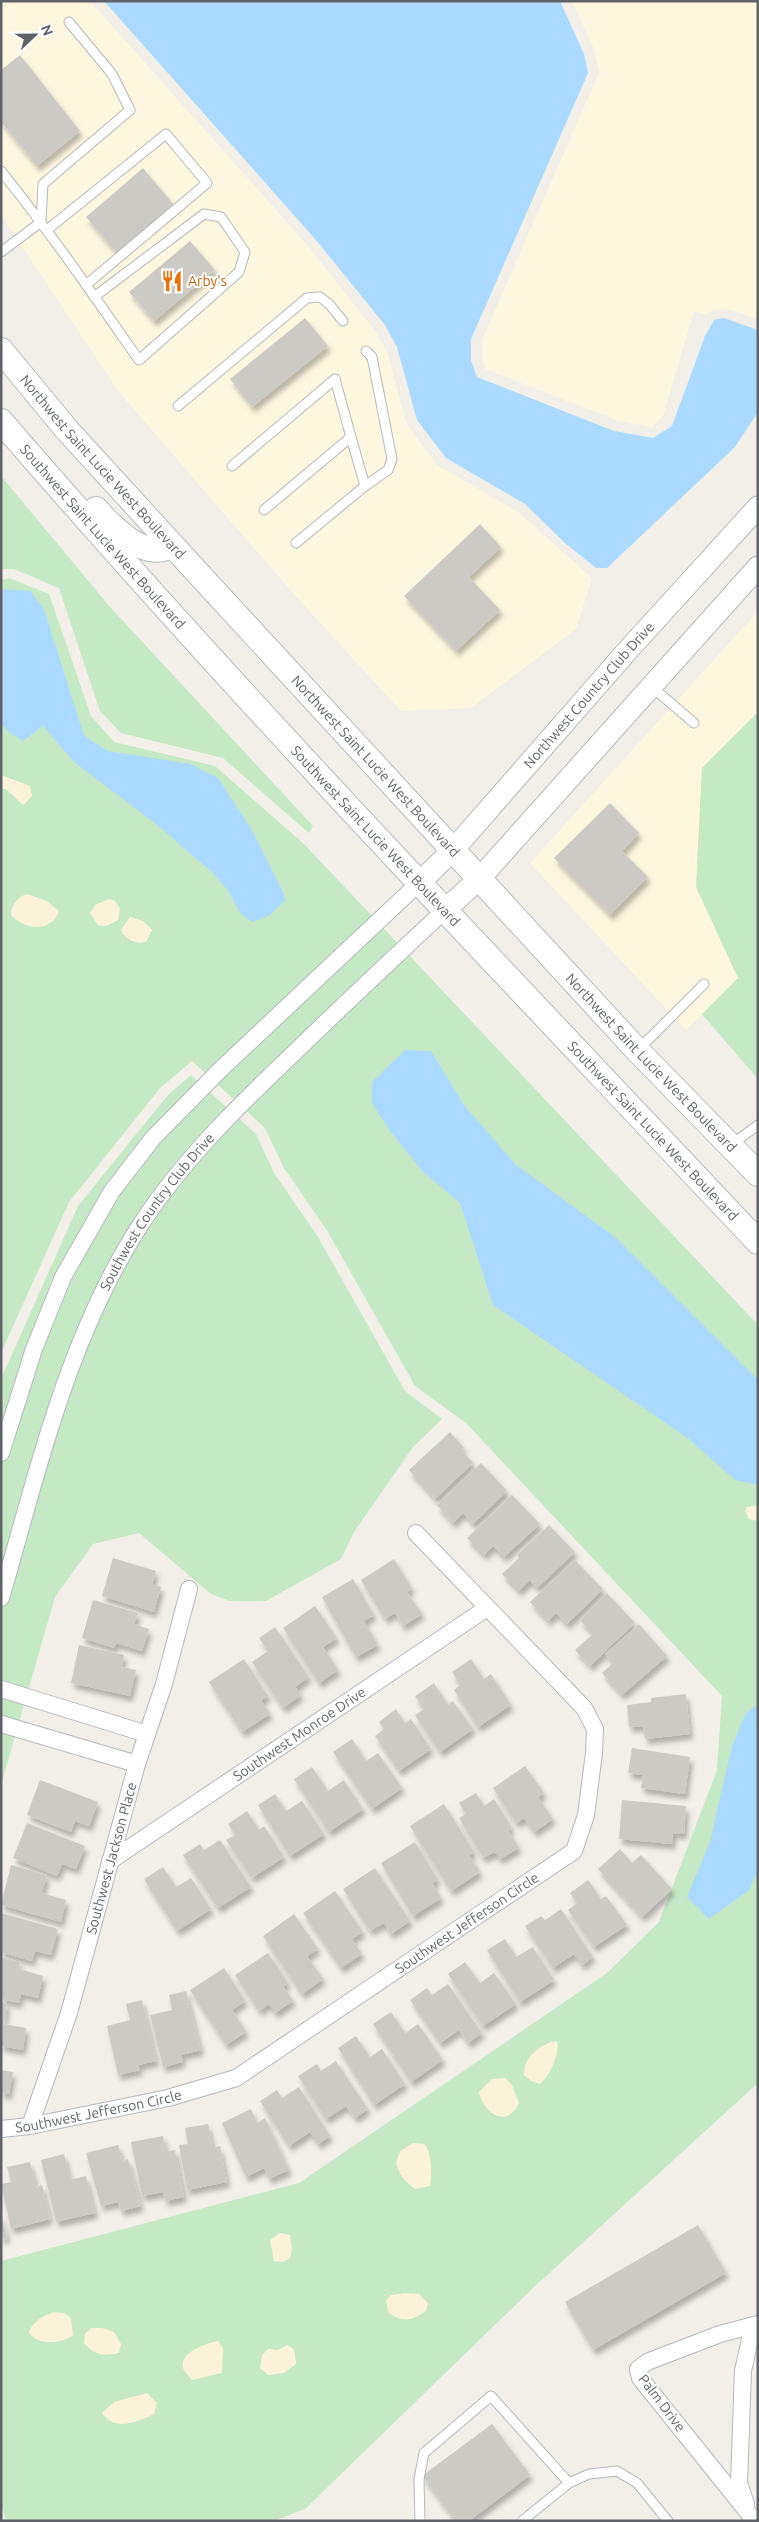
<svg xmlns="http://www.w3.org/2000/svg" width="759" height="2522" font-family="Ubuntu,sans-serif">
	<style>
		.commercial { fill: #fef7e0 }
		.green { fill: #c5e8c5 }
		.sand { fill: #fbf3d9 }
		.water { fill: #aadaff }
		.building { fill: #cccac5; filter: url(#shadow) }
		.lines { fill: none; stroke-linecap: round; stroke-linejoin: round }
		.service-casing { stroke: #b5b8bc; stroke-width: 11 }
		.minor-casing { stroke: #b5b8bc; stroke-width: 18 }
		.tertiary-casing { stroke: #b5b8bc; stroke-width: 23 }
		.secondary-casing { stroke: #b6babf; stroke-width: 26 }
		.service { stroke: #fff; stroke-width: 9 }
		.minor { stroke: #fff; stroke-width: 16 }
		.tertiary { stroke: #fff; stroke-width: 21 }
		.secondary { stroke: #fff; stroke-width: 24 }
		.labels { text-anchor: middle; dominant-baseline: central; stroke-width: 4; stroke-linejoin: round; paint-order: stroke }
		.food-label { font-size: 14px; fill: #c56008; stroke: #fff; text-anchor: start }
		.street-label { font-size: 14px; fill: #5f6368; stroke: #fff }
	</style>
	<defs>
		<filter id="shadow"><feDropShadow dx="3" dy="5.5" stdDeviation="2.5" flood-color="#0004"/></filter>
	</defs>
	<rect width="100%" height="100%" fill="#f1efe8"/>
	<g class="commercial">
		<polygon points="1,1 90,1 308,246 375,331 387,351 406,423 437,465 518,512 592,578 576,629 471,708 401,711 292,592 119,392 1,215"/>
		<polygon points="572,1 758,1 758,319 728,309 713,310 705,315 694,311 663,416 652,427 618,421 486,369 482,359 482,340 599,73 594,49"/>
		<polygon points="758,611 758,712 702,768 696,887 738,978 686,1030 530,863"/>
	</g>
	<g class="green">
		<polygon points="1,476 110,607 313,826 309,833 223,758 121,733 100,711 59,588 14,569 1,569"/>
		<polygon points="9,578 49,594 91,716 114,742 215,766 304,844 758,1325 758,2083 533,2288 305,2509 273,2521 6,2521 1,2503 1,2261 299,2183 607,1973 659,1922 717,1770 722,1696 466,1423 415,1386 328,1232 284,1168 265,1128 192,1061 160,1088 69,1202 1,1353 1,580"/>
		<polygon points="758,712 758,1079 702,1014 738,978 696,887 702,768"/>
		<polygon points="191,1075 256,1134 274,1173 318,1237 405,1391 442,1419 413,1447 354,1532 341,1559 266,1601 230,1601 211,1594 139,1533 93,1544 55,1597 1,1785 1,1379 78,1206 168,1095"/>
	</g>
	<g class="sand">
		<polygon points="1,775 30,786 32,796 23,805 7,790 1,788"/>
		<path d="M27 894 47 901 59 911C52 933 24 930 11 915 12 903 17 898 27 894Z"/>
		<polygon points="109,899 115,901 120,908 118,920 106,926 98,925 90,913 95,905"/>
		<path d="M130 917 143 921 152 930 146 942C136 945 125 939 121 930Z"/>
		<polygon points="758,1505 758,1521 749,1519 745,1511 747,1507"/>
		<path d="M557 2041C560 2053 550 2076 540 2084L531 2081 524 2075C523 2057 541 2043 557 2041Z"/>
		<path d="M505 2078 512 2085 519 2103C507 2129 484 2114 479 2092L492 2079Z"/>
		<path d="M413 2143 424 2144C432 2152 432 2175 430 2186L415 2189C404 2181 399 2175 396 2162L400 2151Z"/>
		<polygon points="280,2233 290,2235 292,2249 290,2258 283,2262 274,2261 270,2240"/>
		<path d="M405 2293 419 2294 428 2303 426 2311C412 2321 401 2323 388 2312L386 2300 391 2295Z"/>
		<path d="M54 2312 64 2313 71 2318 73 2335C62 2344 36 2346 29 2332 33 2321 43 2316 54 2312Z"/>
		<path d="M91 2328H102L114 2332 121 2344 119 2353C103 2356 95 2356 84 2343L85 2334Z"/>
		<path d="M218 2341 223 2348 222 2373 192 2380C190 2377 186 2374 184 2370 176 2353 207 2343 218 2341Z"/>
		<polygon points="287,2345 294,2349 296,2364 284,2373 268,2375 260,2368 262,2355 268,2349 278,2350"/>
		<path d="M147 2393 157 2403 154 2414C138 2422 114 2432 102 2413L114 2402Z"/>
	</g>
	<g class="water">
		<polygon points="104,1 560,1 584,54 588,73 471,339 471,361 477,377 614,431 653,438 672,426 705,336 714,320 724,318 758,330 758,412 735,447 607,568 596,568 565,543 525,504 446,458 417,420 397,347 385,325 316,240"/>
		<polygon points="1,589 30,591 44,609 84,736 108,751 190,764 218,778 252,830 282,890 285,900 270,915 252,922 240,913 229,892 213,873 156,824 74,762 43,726 23,741 10,733 1,723"/>
		<polygon points="405,1050 431,1051 464,1105 516,1165 615,1237 758,1380 758,1485 735,1480 689,1439 493,1305 460,1203 423,1172 390,1131 372,1103 372,1082"/>
		<polygon points="758,1705 758,1870 749,1890 709,1919 687,1897 710,1842 732,1746 746,1713"/>
	</g>
	<g class="building">
		<polygon points="20,55 80,131 37,166 1,122 1,70"/>
		<polygon points="143,168 174,205 117,253 86,217"/>
		<polygon points="190,241 215,270 154,321 129,292"/>
		<polygon points="305,318 328,346 252,407 230,379"/>
		<polygon points="480,524 501,547 469,577 500,610 456,651 404,596"/>
		<polygon points="610,803 639,833 622,851 648,877 610,915 554,858"/>
		<polygon points="450,1432 464,1448 461,1450 473,1463 435,1499 409,1470"/>
		<polygon points="481,1463 507,1491 473,1524 463,1513 453,1523 437,1505"/>
		<polygon points="512,1495 540,1524 504,1557 493,1546 484,1555 467,1538"/>
		<polygon points="549,1525 575,1552 537,1588 530,1580 519,1591 502,1574 519,1558 517,1555"/>
		<polygon points="113,1558 156,1571 152,1584 161,1587 154,1612 102,1596"/>
		<polygon points="394,1559 412,1589 407,1592 422,1614 403,1626 395,1613 385,1619 361,1580"/>
		<polygon points="575,1560 603,1589 567,1624 556,1613 548,1621 530,1602"/>
		<polygon points="353,1579 374,1615 364,1621 378,1645 356,1657 322,1597"/>
		<polygon points="607,1593 635,1623 590,1666 575,1650 593,1634 580,1620"/>
		<polygon points="93,1600 138,1613 134,1624 149,1629 142,1651 116,1643 114,1648 82,1638"/>
		<polygon points="315,1606 337,1638 323,1647 338,1670 319,1683 283,1628"/>
		<polygon points="639,1624 667,1656 622,1695 602,1673 613,1663 605,1654"/>
		<polygon points="275,1627 309,1677 295,1687 301,1695 283,1708 252,1662 268,1651 259,1638"/>
		<polygon points="79,1645 124,1655 122,1667 136,1670 130,1696 71,1683"/>
		<polygon points="244,1659 268,1696 261,1700 270,1714 242,1732 209,1682"/>
		<polygon points="471,1659 484,1679 491,1674 511,1705 478,1727 454,1690 460,1685 452,1672"/>
		<polygon points="434,1683 448,1705 453,1701 473,1729 440,1752 415,1715 424,1709 415,1696"/>
		<polygon points="686,1694 690,1734 645,1739 643,1726 629,1727 627,1705 651,1702 651,1698"/>
		<polygon points="396,1709 405,1723 411,1719 431,1749 399,1771 375,1736 384,1729 379,1722"/>
		<polygon points="352,1739 366,1761 378,1753 402,1788 372,1809 333,1752"/>
		<polygon points="632,1748 690,1757 685,1794 641,1788 643,1775 628,1773"/>
		<polygon points="525,1766 544,1793 538,1797 553,1819 534,1832 524,1818 516,1823 493,1788"/>
		<polygon points="312,1767 328,1791 344,1780 363,1809 329,1832 294,1779"/>
		<polygon points="40,1780 98,1802 89,1826 75,1821 71,1832 27,1815"/>
		<polygon points="476,1793 484,1806 494,1799 512,1828 508,1830 519,1848 500,1859 495,1852 483,1858 459,1818 466,1814 459,1803"/>
		<polygon points="275,1794 286,1811 302,1801 324,1834 290,1856 258,1805"/>
		<polygon points="622,1800 686,1806 684,1834 673,1833 672,1844 619,1839"/>
		<polygon points="444,1804 474,1852 469,1855 480,1872 451,1891 410,1826"/>
		<polygon points="247,1811 259,1830 264,1826 284,1857 252,1878 226,1840 235,1835 228,1824"/>
		<polygon points="27,1823 85,1846 76,1869 62,1864 57,1876 13,1858"/>
		<polygon points="220,1840 251,1887 218,1908 183,1855 200,1844 204,1850"/>
		<polygon points="415,1842 438,1880 432,1883 441,1898 413,1916 381,1863"/>
		<polygon points="620,1849 632,1863 641,1855 672,1889 642,1917 598,1869"/>
		<polygon points="11,1865 47,1875 42,1893 66,1900 61,1922 1,1905"/>
		<polygon points="163,1867 176,1887 191,1878 211,1909 177,1931 144,1879"/>
		<polygon points="375,1868 410,1921 391,1934 384,1923 370,1931 343,1889"/>
		<polygon points="588,1880 601,1899 606,1896 627,1925 594,1947 568,1910 577,1903 570,1893"/>
		<polygon points="335,1891 363,1932 352,1939 362,1954 341,1968 303,1913"/>
		<polygon points="561,1909 593,1957 582,1965 574,1954 553,1968 525,1926 541,1916 545,1920"/>
		<polygon points="1,1913 58,1929 51,1955 35,1951 32,1961 1,1952"/>
		<polygon points="294,1914 318,1949 307,1956 323,1979 302,1994 263,1936"/>
		<polygon points="505,1939 516,1957 533,1947 554,1980 520,2002 487,1950"/>
		<polygon points="268,1953 288,1983 283,1986 293,2001 275,2013 269,2004 259,2011 235,1975"/>
		<polygon points="1,1957 20,1962 19,1969 43,1976 38,1998 21,1994 19,2003 1,1999"/>
		<polygon points="465,1962 480,1983 494,1973 516,2004 483,2026 448,1974"/>
		<polygon points="224,1968 245,2001 232,2010 246,2032 226,2045 190,1990"/>
		<polygon points="448,1984 482,2033 468,2043 459,2030 440,2043 410,2000 427,1988 432,1995"/>
		<polygon points="186,1991 201,2050 181,2055 183,2062 163,2067 150,2015 172,2010 169,1995"/>
		<polygon points="142,2000 156,2061 138,2065 140,2070 118,2075 107,2026 130,2020 126,2004"/>
		<polygon points="1,2002 7,2003 4,2024 26,2028 23,2050 1,2046"/>
		<polygon points="391,2012 405,2033 418,2024 443,2060 411,2082 373,2024"/>
		<polygon points="356,2036 370,2057 382,2049 405,2084 374,2105 338,2048"/>
		<polygon points="336,2061 368,2109 355,2118 346,2106 326,2119 298,2076 317,2064 321,2071"/>
		<polygon points="1,2070 13,2072 9,2094 1,2093"/>
		<polygon points="299,2087 330,2136 318,2144 310,2132 289,2146 260,2101 277,2090 282,2098"/>
		<polygon points="251,2109 257,2123 265,2118 289,2170 269,2179 264,2168 246,2177 222,2123"/>
		<polygon points="208,2124 213,2148 220,2146 227,2182 187,2190 179,2145 188,2144 185,2128"/>
		<polygon points="163,2136 166,2151 175,2150 184,2197 165,2201 163,2192 142,2196 131,2142"/>
		<polygon points="118,2145 123,2161 128,2159 141,2206 121,2211 118,2202 101,2206 86,2153"/>
		<polygon points="64,2154 70,2180 86,2176 95,2213 56,2222 41,2160"/>
		<polygon points="30,2162 36,2187 42,2185 50,2219 11,2229 1,2184 11,2182 7,2167"/>
		<polygon points="1,2212 7,2238 1,2239"/>
		<polygon points="698,2225 726,2273 593,2350 565,2302"/>
		<polygon points="492,2424 530,2475 469,2521 456,2521 422,2476"/>
	</g>
	<g class="lines">
		<g class="service-casing">
			<g id="service">
				<path d="M1 171C50 232 94 296 139 360L239 272 245 252 221 217 204 214 94 297"/>
				<polyline points="47,230 166,134 207,183 86,285"/>
				<polyline points="1,252 41,222 43,184 130,110 112,74 69,22"/>
				<polyline points="178,406 307,298 320,297 329,304 343,321"/>
				<polyline points="232,466 335,379 351,437 264,510"/>
				<polyline points="365,486 388,470 392,459 372,357 366,351"/>
				<polyline points="296,543 365,486 351,437"/>
				<polyline points="651,686 694,723"/>
				<polyline points="638,1050 704,984"/>
				<polyline points="731,1145 758,1125"/>
				<polyline points="420,2521 419,2479 424,2453 491,2396 569,2483"/>
				<polyline points="522,2521 569,2483 589,2474 617,2471 637,2483 668,2521"/>
			</g>
		</g>
		<g class="minor-casing">
			<g id="minor">
				<polyline points="1,1453 34,1349 63,1277 112,1191 153,1138 221,1069 420,882"/>
				<path id="s1" d="M1 1598C38 1471 68 1336 141 1224 183 1160 238 1106 293 1054 343 1005 395 957 446 909"/>
				<polyline points="1,1689 147,1734"/>
				<polyline points="1,1724 137,1764"/>
				<path id="s2" d="M110 1861 487 1608"/>
				<path id="s3" d="M30 2126 69 2013 137 1764 164 1684 189 1589"/>
				<path id="s4" d="M1 2129 30 2126 168 2098 236 2078 574 1851 586 1815 594 1753 595 1729 584 1708 416 1533"/>
				<polyline points="746,2504 739,2483 743,2371 751,2335 758,2326"/>
				<polyline points="750,2515 640,2378 638,2369 647,2362 720,2334 758,2324"/>
			</g>
		</g>
		<g class="tertiary-casing">
			<g id="tertiary">
				<path id="s5" d="M420 882 453 850 628 650 758 507"/>
				<polyline points="446,909 480,878 758,567"/>
			</g>
		</g>
		<g class="secondary-casing">
			<g id="secondary">
				<path id="s6" d="M1 350 67 430 196 571 637 1050 758 1174"/>
				<path id="s7" d="M1 421C244 703 503 971 758 1242"/>
				<path d="M96 509C113 528 145 562 172 545"/>
			</g>
		</g>
		<use href="#service" class="service"/>
		<use href="#minor" class="minor"/>
		<use href="#tertiary" class="tertiary"/>
		<use href="#secondary" class="secondary"/>
	</g>
	<defs>
		<g id="restaurant-bare" transform="scale(1.725)"><path d="M-5-6h1v4h1v-4h1v4h1v-4h1v5L-1.5 .5V6h-2V.5L-5-1ZM5-6V6H3V1.5H1.5Q1.5-4 5-6Z" fill="#e8710a" stroke="#fff" stroke-width="2.5" paint-order="stroke"/></g>
	</defs>
	<g fill-rule="evenodd">
		<use href="#restaurant-bare" x="172" y="281"/>
	</g>
	<g class="labels">
		<g class="food-label">
			<text x="188" y="281">Arby's</text>
		</g>
		<g class="street-label">
			<text stroke="none"><textPath href="#s6" startOffset="155">Northwest Saint Lucie West Boulevard</textPath></text>
			<text stroke="none"><textPath href="#s7" startOffset="154">Southwest Saint Lucie West Boulevard</textPath></text>
			<text stroke="none"><textPath href="#s5" startOffset="252">Northwest Country Club Drive</textPath></text>
			<text stroke="none"><textPath href="#s6" startOffset="560">Northwest Saint Lucie West Boulevard</textPath></text>
			<text stroke="none"><textPath href="#s7" startOffset="559">Southwest Saint Lucie West Boulevard</textPath></text>
			<text stroke="none"><textPath href="#s6" startOffset="965">Northwest Saint Lucie West Boulevard</textPath></text>
			<text stroke="none"><textPath href="#s7" startOffset="964">Southwest Saint Lucie West Boulevard</textPath></text>
			<text stroke="none"><textPath href="#s1" startOffset="420">Southwest Country Club Drive</textPath></text>
			<text stroke="none"><textPath href="#s2" startOffset="228">Southwest Monroe Drive</textPath></text>
			<text stroke="none"><textPath href="#s3" startOffset="280">Southwest Jackson Place</textPath></text>
			<text stroke="none"><textPath href="#s4" startOffset="519">Southwest Jefferson Circle</textPath></text>
			<text stroke="none"><textPath href="#s4" startOffset="99">Southwest Jefferson Circle</textPath></text>
			<text transform="translate(662 2403) rotate(53)">Palm Drive</text>
		</g>
	</g>
	<rect width="759" height="2522" fill="none" stroke="#5f6368" stroke-width="5"/>
	<g transform="translate(35 35) rotate(68)" stroke="#ffffff" stroke-width="4" paint-order="stroke">
	<path d="M0-4L9 19L0 12L-9 19Z" fill="#5f6368"/>
	<text y="-8" font-size="14" font-weight="bold" text-anchor="middle" fill="#5f6368">N</text>
	</g>
</svg>
